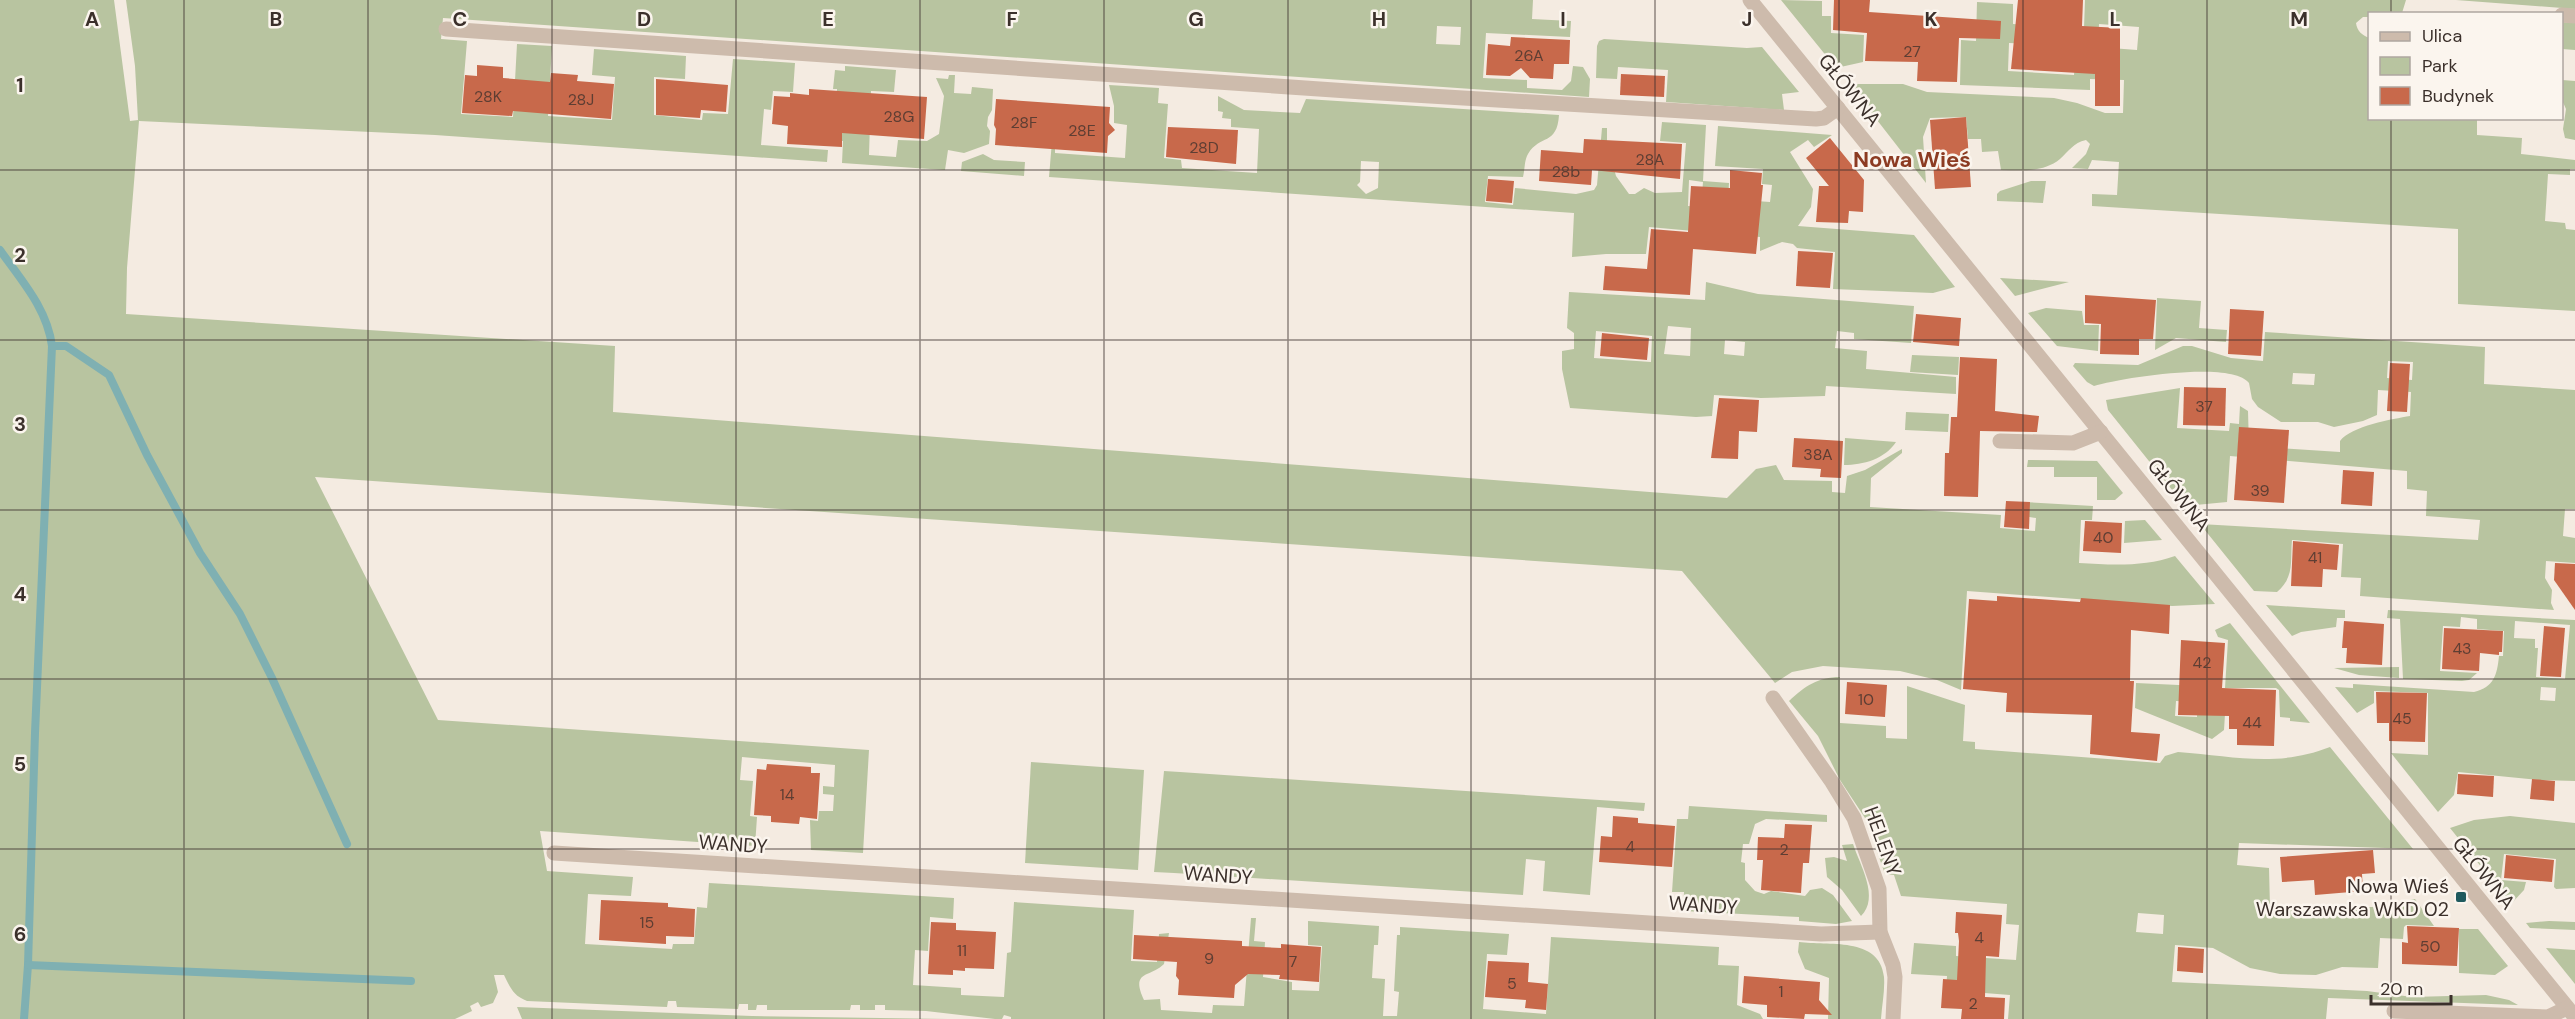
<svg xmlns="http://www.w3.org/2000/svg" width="2575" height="1019" font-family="'DM Sans',sans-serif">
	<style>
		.green { fill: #b8c4a0; fill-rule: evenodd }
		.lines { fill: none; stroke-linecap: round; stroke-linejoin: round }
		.stream { stroke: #7fb0b2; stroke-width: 8 }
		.building { fill: #c8694b }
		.minor { stroke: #cdbbac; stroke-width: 15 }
		.grid { fill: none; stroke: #3b302b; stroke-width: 1.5; stroke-opacity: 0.55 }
		.poi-dot { fill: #1f5a5e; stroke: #fbf5ee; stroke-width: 2 }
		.labels { text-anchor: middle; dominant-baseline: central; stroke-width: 5; stroke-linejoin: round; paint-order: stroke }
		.number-label { font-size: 16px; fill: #5e3e33 }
		.street-label { font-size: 20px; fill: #3b302b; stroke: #fbf5ee }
		.poi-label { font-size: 20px; fill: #3b302b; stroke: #fbf5ee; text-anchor: end }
		.quarter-label { font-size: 22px; font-weight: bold; fill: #8c3b22; stroke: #fbf5ee }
		.grid-label { font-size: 20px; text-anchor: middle; font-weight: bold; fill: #3b302b; stroke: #fbf5ee; stroke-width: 5; stroke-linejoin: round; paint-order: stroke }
	</style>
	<rect width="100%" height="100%" fill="#f4ebe1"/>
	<g class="green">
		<path d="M0 0H114L130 121 138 120 135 66 126 0H1533L1532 19 1571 21 1570 37 1486 33 1483 78 1527 80V88L1562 90 1571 81 1573 66 1583 67 1590 79 1589 97 443 18 441 39 467 41 461 114 513 117 517 44 552 46 548 116 612 120 615 77 592 75 594 49 686 56 685 79 654 77V115L702 120 703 113 728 114 733 59 795 63 793 92 773 91 771 110 764 109 761 145 828 150 827 162 435 135 139 121 127 268 126 314 615 346 613 412 1727 498 1756 469 1776 465 1784 480 1832 481V492L1845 493 1847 476 1865 470 1902 449V453L1871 478 1870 507 2001 515 2000 528 2035 531 2036 518 2023 516 2024 502 2093 506 2092 520H2081L2079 563C2112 565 2144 567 2175 556L2215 604 2172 606 1967 591 1961 690 1937 680 1900 671 1823 666 1792 672 1775 683 1682 571 315 477 438 720 869 750 863 853 811 850 810 820 818 821 819 811H833L834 795 823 794V786L834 787 835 765 742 757 740 780 753 781 750 816 757 817 755 846 540 831 547 871 633 877 631 896 588 894 585 944 672 949 673 944H694L697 907 707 908 709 883 954 898 953 919 930 917 928 951 915 950 913 985 961 988V995L1004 997 1007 953 1011 952 1014 902 1134 910 1131 961 1157 962 1159 934 1169 933 1164 964C1150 978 1130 970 1144 1000L1160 999 1161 1010 1212 1013 1213 1005 1244 1006 1251 918H1256L1254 941 1265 942 1263 977 1292 982V990L1319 991 1322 946 1308 945V921L1379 926 1378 945H1374L1372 978 1385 979 1383 1016H1397L1399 992 1394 991 1397 935H1400V927L1509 934 1507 955 1487 954 1483 1009 1546 1014 1551 937 1719 947 1718 965 1739 966 1737 1005 1760 1014 1763 1019H1011V1017L1004 1015 1002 1019H995L926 1011 885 1010V1005H875V1010H860V1005H851L850 1010H767V1005H757L756 1010H748V1004H739L738 1009 677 1007 676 1001H668L667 1007 527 1001C513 996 510 987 504 975H494L498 992 493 1003 481 1007 478 1002 470 1006 472 1011 455 1019H0ZM1437 26 1461 27 1460 45 1436 44Z"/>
		<polygon points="1781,0 1822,1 1822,16 1831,16 1831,33 1864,35 1863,62 1836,68"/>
		<path d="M2085 0H2406L2402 13 2370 14 2369 17H2363L2356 23C2357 31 2362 35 2369 38L2370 118 2477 119V135L2522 138 2521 154 2575 160V169H2570V175L2548 174 2545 221 2565 223 2566 229 2575 230V311L2458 304V229L2092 206V194L2117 195 2119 162 2092 160 2088 169 2072 168 2086 154 2090 144 2086 140C2073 143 2069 151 2060 159 2043 173 2020 170 2001 170L1998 151 1982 152 1981 139H1968L1966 117 1930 118 1923 137 1926 183 1849 84H1903L1927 92 2054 98 2077 103 2105 113H2123L2124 80 2090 79V90L1960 85 1961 40 1976 41 1977 2 2013 4V24L2084 28ZM2099 24 2139 27 2137 50 2098 47ZM2009 43 2076 46 2074 75 2008 71Z"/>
		<polygon points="2456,0 2575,0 2575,9"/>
		<polygon points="2562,22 2575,23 2575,50 2562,49"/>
		<polygon points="1604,39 1747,48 1762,47 1799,92 1782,94 1784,110 1666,102 1668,70 1618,67 1617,79 1596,78 1597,46 1599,41"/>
		<polygon points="845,66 896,70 894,92 871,91 869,155 896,157 898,140 927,141 939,134 944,96 936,78 948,79 949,75 955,75 954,93 971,94 972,87 993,89 992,110 988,117 987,126 990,131 989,144 964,153 948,150 945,170 842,163 843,141 823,140 835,119 837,89 833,89 835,70 845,71"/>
		<polygon points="2562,80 2575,81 2575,140 2565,138 2563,129 2566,109 2562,100"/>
		<path d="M1109 85 1159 88 1158 103 1168 104 1164 158 1181 160 1182 168 1257 173 1259 129 1231 127V119L1222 118 1223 112 1218 111V96L1244 110 1300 113 1306 99 1559 115C1557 146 1540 134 1528 154 1524 161 1525 170 1523 177L1488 176 1485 202 1513 205 1515 188 1576 194 1594 190 1597 185 1602 128H1607V143L1616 176 1629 194H1635L1644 188 1655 193 1682 192 1686 143 1660 141 1662 122 1706 125 1703 181 1729 183 1728 199 1770 202 1772 185 1762 184 1763 169 1715 166 1718 126 1832 135 1814 147 1808 140 1790 152 1813 189 1811 207 1798 226 1914 235 1955 287 1933 293 1833 289 1835 252 1797 248 1793 244 1782 242 1760 251V237L1649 227 1646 254H1606L1572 257 1574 213 1049 177 1052 141H1055V153L1125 158 1127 125 1114 123V106ZM1361 161 1379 162 1378 188 1366 194 1357 185 1360 182ZM1689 180 1703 182 1701 207 1688 206Z"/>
		<polygon points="983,154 994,160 1025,162 1024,176 961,171 962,162"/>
		<polygon points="2031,181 2046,181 2043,203 1997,201 1997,194 2000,191"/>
		<polygon points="2000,278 2069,282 2015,296"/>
		<path d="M1706 282 1758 294 1914 306 1911 343 1854 339V333L1837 331 1835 348 1867 351 1866 369 1956 377V394L1826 386 1825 396 1761 398 1714 395 1712 416 1696 417 1570 408 1562 369V351L1574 349V333L1567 328 1569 292 1705 300ZM1668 326 1691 328 1690 356 1664 354ZM1596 331 1652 336 1651 362 1594 358ZM1725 340 1745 342 1744 356 1724 354Z"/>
		<polygon points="2157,298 2201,301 2199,328 2227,330 2226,342 2176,338 2155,350"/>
		<polygon points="2046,308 2082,311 2084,325 2099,325 2098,351 2057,346 2028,313"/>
		<path d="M2265 332 2485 347 2484 384 2575 390V509H2565L2563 536 2575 538V563L2546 561 2545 578 2552 590 2551 603 2554 610 2360 596 2361 578 2341 577 2343 544 2292 540C2290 562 2295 576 2277 592L2254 591 2200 524 2478 540 2480 520 2426 516 2427 491 2407 489V471L2230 456 2227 502 2185 506 2108 410 2106 400 2180 388 2177 428 2229 431 2230 423 2239 424 2240 406 2248 411 2249 446 2340 452V441C2351 426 2393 419 2410 416L2411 392 2378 390 2377 415 2363 421 2334 427 2318 422H2281L2258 407 2252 399 2249 383C2232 360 2120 378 2094 386L2087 382 2073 366 2075 363 2138 365 2183 346H2192L2231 358 2263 361ZM2388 361 2413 362 2412 380 2387 378ZM2293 373 2315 374 2314 385 2292 384Z"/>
		<polygon points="1912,355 1959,357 1958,375 1910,372"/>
		<polygon points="1906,412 1949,414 1948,432 1905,430"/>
		<path d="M1845 438 1896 442C1885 459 1863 465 1844 465Z"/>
		<polygon points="2028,460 2097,461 2123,493 2115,500 2097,500 2097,477 2054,477 2054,467 2027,467"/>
		<polygon points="2145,520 2162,540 2124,543 2125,521"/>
		<polygon points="2266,605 2345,610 2345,618 2337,618 2336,627 2301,632 2292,636"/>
		<path d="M2388 610 2575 620V781L2539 780 2458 772 2454 795 2438 812 2391 753 2428 755V693L2374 691V703L2357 713 2335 687 2353 688V684L2474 692C2494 687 2497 675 2499 656H2503L2504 631 2477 629V619L2461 617 2460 627 2443 626 2440 671 2477 673 2469 680 2462 681 2403 679 2400 619 2387 618ZM2515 621 2570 625 2565 679 2536 677 2538 648H2535V639L2514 638ZM2541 687 2556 688 2555 701 2540 700Z"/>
		<polygon points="2230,623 2310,723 2290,721 2290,718 2280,717 2279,690 2276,688 2225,688 2228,640 2218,637 2215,630"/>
		<polygon points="2399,667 2399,678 2359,675 2334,668"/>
		<path d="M1840 677V723L1886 726V738L1907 739V686L1965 705 1963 741 1975 742V749L2160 763 2165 756 2178 752C2233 756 2276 768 2330 747L2413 849 2239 843 2237 865 2269 868 2270 908 2372 907 2415 899 2434 926 2406 925 2404 927 2403 939 2380 938 2378 968 2342 967 2316 975 2280 974 2250 968 2213 948 2175 945 2172 982 2367 991 2412 997 2486 995 2509 1000 2518 1005 2328 998 2326 1019H2008L2010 995 1946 990 1947 976 1911 974 1914 943 1956 946V956L2016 960 2019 925 2006 924 2007 904 1901 896 1894 875 1885 874 1865 818 1840 780 1818 736 1789 701C1805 686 1818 677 1840 677ZM2138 913 2164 915 2163 934 2136 932Z"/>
		<polygon points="2136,683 2221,687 2195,702 2176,701 2175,716 2197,717 2197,713 2225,714 2224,730 2212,739 2135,708"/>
		<polygon points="1031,762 1144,770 1138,870 1025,863"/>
		<polygon points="1164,771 1180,772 1645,803 1644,811 1597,807 1590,895 1543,891 1545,861 1526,859 1523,895 1174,873 1154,872"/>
		<polygon points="1689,806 1827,815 1827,822 1766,819 1755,824 1749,844 1743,844 1741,862 1745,863 1745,880 1755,891 1764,894 1771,891 1805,896 1810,890 1822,888 1833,895 1852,921 1836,924 1799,921 1799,917 1683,911 1684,892 1672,892 1677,819 1688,819"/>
		<polygon points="2510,816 2575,823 2575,888 2556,889 2554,887 2556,859 2504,854 2501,880 2526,882 2524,890 2511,904 2450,828 2474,820"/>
		<path d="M1853 844C1860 865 1880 898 1861 916L1842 890 1827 877 1825 858 1834 857 1847 861 1842 845Z"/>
		<polygon points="2549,921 2575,922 2575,930 2530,928 2526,923"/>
		<polygon points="2459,929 2478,929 2508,966 2495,975 2459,973"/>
		<path d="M1799 942C1827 946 1880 936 1884 977 1885 991 1882 1005 1881 1019H1828L1829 978 1805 969 1798 952Z"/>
		<polygon points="2546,948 2575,950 2575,984"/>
		<polygon points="517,1007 752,1016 948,1019 522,1019"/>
	</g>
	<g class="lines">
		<g class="stream">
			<path d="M0 250C21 280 47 308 52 346L35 733 28 965 24 1019"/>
			<polyline points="52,346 66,346 109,375 147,455 200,553 240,614 272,678 347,844"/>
			<polyline points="28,965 411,981"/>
		</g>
	</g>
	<g class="building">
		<polygon points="1834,0 1870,0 1869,12 2001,21 2000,39 1959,38 1957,82 1917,81 1918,62 1865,61 1867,33 1833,30"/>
		<polygon points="2018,0 2083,0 2082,26 2120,28 2120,106 2095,106 2095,74 2011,69"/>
		<polygon points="1511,37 1570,40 1569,64 1554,64 1553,79 1530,78 1521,68 1510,76 1486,75 1488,44 1510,46"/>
		<polygon points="477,65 503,67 503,78 550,82 551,73 578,75 577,81 614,84 611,119 513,111 512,116 462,113 465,75 477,76"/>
		<polygon points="1621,74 1665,76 1664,97 1620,95"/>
		<polygon points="656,79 728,85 726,112 701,110 700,118 656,115"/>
		<polygon points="809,89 927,97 924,139 842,133 842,147 787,144 788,126 772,124 774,96 790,97 790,93 809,95"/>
		<polygon points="996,99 1110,107 1109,123 1115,130 1108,136 1107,153 995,145 996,129 994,125"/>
		<polygon points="1966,117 1971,187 1935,189 1930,120"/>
		<polygon points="1168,127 1238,130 1236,164 1166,157"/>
		<polygon points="1830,138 1864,180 1863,212 1849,211 1848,223 1816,222 1819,186 1829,186 1806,158"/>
		<polygon points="1584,139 1682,144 1680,179 1592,170 1591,185 1539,181 1541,150 1583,153"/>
		<polygon points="1730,170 1762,173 1761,185 1763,185 1756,254 1693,249 1690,295 1603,290 1605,266 1647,269 1651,229 1688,232 1691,186 1730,188"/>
		<polygon points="1488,179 1514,181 1512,203 1486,201"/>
		<polygon points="1798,251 1833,253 1830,288 1796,286"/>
		<polygon points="2085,295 2156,300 2153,339 2139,339 2139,355 2100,354 2101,324 2085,323"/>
		<polygon points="2230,309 2264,311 2261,356 2228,354"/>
		<polygon points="1916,314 1961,318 1959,346 1913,342"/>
		<polygon points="1602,333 1649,338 1647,360 1600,356"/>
		<polygon points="1960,357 1997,359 1995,411 2039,416 2037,432 1980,431 1978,497 1944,496 1945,453 1949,453 1951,417 1957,417"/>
		<polygon points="2390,363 2410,364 2407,412 2387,411"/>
		<polygon points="2184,387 2226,388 2225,426 2183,425"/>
		<polygon points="1719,398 1759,400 1757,432 1739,431 1738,459 1711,458"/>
		<polygon points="2239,427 2289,430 2284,503 2234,500"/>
		<polygon points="1794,438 1843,441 1841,478 1820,477 1821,469 1792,467"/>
		<polygon points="2343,470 2374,472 2372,506 2341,504"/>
		<polygon points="2006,501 2030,502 2029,529 2004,527"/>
		<polygon points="2085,521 2122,523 2121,553 2083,551"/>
		<polygon points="2293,541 2339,545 2337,570 2323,569 2322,587 2291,586"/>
		<polygon points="2555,563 2575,564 2575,610 2554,580"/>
		<polygon points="1997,596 2080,602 2081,598 2170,605 2169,634 2131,630 2130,681 2134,681 2131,732 2160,734 2157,761 2090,754 2092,715 2006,712 2007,693 1963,689 1969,599 1997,601"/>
		<polygon points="2344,621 2384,624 2382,665 2346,663 2347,648 2342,648"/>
		<polygon points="2544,626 2565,628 2561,677 2540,676"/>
		<polygon points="2444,628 2503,631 2502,652 2499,652 2499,655 2480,653 2479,671 2442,669"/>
		<polygon points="2181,640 2225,643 2222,688 2276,690 2274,746 2237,745 2237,729 2229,729 2229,716 2178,715"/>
		<polygon points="1847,682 1887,685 1885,717 1845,714"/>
		<polygon points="2376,692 2427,693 2425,742 2389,741 2389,723 2377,723"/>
		<polygon points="767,764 811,767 811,773 820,773 817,819 800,817 799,824 771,822 771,816 754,815 757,769 766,770"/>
		<polygon points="2458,774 2494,776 2493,797 2457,794"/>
		<polygon points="2532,779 2555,781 2554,801 2530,799"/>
		<polygon points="1613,816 1638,818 1638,823 1675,826 1672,867 1599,862 1601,836 1612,837"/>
		<polygon points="1785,824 1812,825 1809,863 1803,863 1801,893 1761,890 1763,860 1757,860 1758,837 1784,838"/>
		<polygon points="2373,850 2375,873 2362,874 2363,891 2315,895 2314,880 2282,882 2280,857"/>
		<polygon points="2506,855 2554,860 2552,882 2504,878"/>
		<polygon points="601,900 668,903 668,907 695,909 694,937 666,936 666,944 599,940"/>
		<polygon points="1956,912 2002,915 1999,957 1986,956 1985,997 2005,998 2004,1019 1961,1019 1962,1009 1941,1008 1943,979 1957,980 1959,941 1958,933 1955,933"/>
		<polygon points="931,922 956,923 956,930 996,932 994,969 965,968 965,971 953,970 953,975 928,974"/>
		<polygon points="2407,926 2459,928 2457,966 2402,964 2402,942 2408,943"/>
		<polygon points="1134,935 1242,941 1242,946 1281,948 1281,944 1321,947 1319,982 1279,979 1280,975 1248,974 1235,985 1234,998 1178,995 1179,980 1176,976 1177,962 1133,959"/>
		<polygon points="2178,947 2204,949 2203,973 2177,971"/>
		<polygon points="1488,961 1529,963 1528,982 1548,984 1546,1010 1525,1008 1526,1000 1485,997"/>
		<polygon points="1744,976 1820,982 1819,1000 1832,1015 1805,1014 1804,1019 1767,1017 1767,1005 1742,1003"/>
	</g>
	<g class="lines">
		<g class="minor">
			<polyline points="1750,0 2575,1017"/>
			<polyline points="2562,15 2575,16"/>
			<polyline points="446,29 1363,92 1816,119 1824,118 1838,108"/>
			<polyline points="2000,441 2073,443 2101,432"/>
			<polyline points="1773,698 1832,782 1854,818 1879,889 1880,932 1893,965 1895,977 1893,1019"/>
			<polyline points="554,853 1821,934 1880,932"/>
			<polyline points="2394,1011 2548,1017 2567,1008"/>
		</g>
	</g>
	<path class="grid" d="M184 0V1019M368 0V1019M552 0V1019M736 0V1019M920 0V1019M1104 0V1019M1288 0V1019M1471 0V1019M1655 0V1019M1839 0V1019M2023 0V1019M2207 0V1019M2391 0V14M2391 118V1019M0 170H2575M0 340H2575M0 510H2575M0 679H2575M0 849H2575"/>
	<rect class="poi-dot" x="2455" y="891" width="12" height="12" rx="3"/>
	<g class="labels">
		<g class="number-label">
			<text x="1912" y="51">27</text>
			<text x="1529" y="55">26A</text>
			<text x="488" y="96">28K</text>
			<text x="581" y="99">28J</text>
			<text x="899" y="116">28G</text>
			<text x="1024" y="122">28F</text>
			<text x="1082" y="130">28E</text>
			<text x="1204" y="147">28D</text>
			<text x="1650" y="159">28A</text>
			<text x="1566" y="171">28b</text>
			<text x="2204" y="406">37</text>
			<text x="1818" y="454">38A</text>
			<text x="2260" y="490">39</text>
			<text x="2103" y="537">40</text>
			<text x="2315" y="557">41</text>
			<text x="2462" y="648">43</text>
			<text x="2202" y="662">42</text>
			<text x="1866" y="699">10</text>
			<text x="2402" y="718">45</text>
			<text x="2252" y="722">44</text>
			<text x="787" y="794">14</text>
			<text x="1630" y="846">4</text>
			<text x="1784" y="849">2</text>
			<text x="647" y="922">15</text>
			<text x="1979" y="937">4</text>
			<text x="2430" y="946">50</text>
			<text x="962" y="950">11</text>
			<text x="1209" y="958">9</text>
			<text x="1293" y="961">7</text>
			<text x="1512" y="983">5</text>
			<text x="1781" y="991">1</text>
			<text x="1973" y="1003">2</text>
		</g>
		<g class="street-label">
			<text transform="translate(1850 90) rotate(51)">GŁÓWNA</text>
			<text transform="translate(2179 495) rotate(51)">GŁÓWNA</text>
			<text transform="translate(1883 841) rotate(70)">HELENY</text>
			<text transform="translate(733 844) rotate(4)">WANDY</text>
			<text transform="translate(2484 873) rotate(51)">GŁÓWNA</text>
			<text transform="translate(1218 875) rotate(4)">WANDY</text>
			<text transform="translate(1703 905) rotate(4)">WANDY</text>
		</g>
		<g class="poi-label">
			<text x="2449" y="886">Nowa Wieś<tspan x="2449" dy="23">Warszawska WKD 02</tspan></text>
		</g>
		<g class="quarter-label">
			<text x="1912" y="159">Nowa Wieś</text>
		</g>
	</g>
	<g class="grid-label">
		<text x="92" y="26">A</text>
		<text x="276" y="26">B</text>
		<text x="460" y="26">C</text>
		<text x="644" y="26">D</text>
		<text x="828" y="26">E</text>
		<text x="1012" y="26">F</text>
		<text x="1196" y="26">G</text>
		<text x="1379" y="26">H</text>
		<text x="1563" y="26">I</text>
		<text x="1747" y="26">J</text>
		<text x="1931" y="26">K</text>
		<text x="2115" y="26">L</text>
		<text x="2299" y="26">M</text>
		<text x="20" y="92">1</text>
		<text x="20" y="262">2</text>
		<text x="20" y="431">3</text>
		<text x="20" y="601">4</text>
		<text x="20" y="771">5</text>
		<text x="20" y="941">6</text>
	</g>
	<rect x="2368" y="12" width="195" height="108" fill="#fbf5ee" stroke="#aea6a0" stroke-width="1.5"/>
	<rect x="2380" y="32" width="30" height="9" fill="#cdbbac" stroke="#aea6a0" stroke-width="1.5"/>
	<text x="2422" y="42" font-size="18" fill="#3b302b">Ulica</text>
	<rect x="2380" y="57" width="30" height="18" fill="#b8c4a0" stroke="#aea6a0" stroke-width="1.5"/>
	<text x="2422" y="72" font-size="18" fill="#3b302b">Park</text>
	<rect x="2380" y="87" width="30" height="18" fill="#c8694b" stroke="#aea6a0" stroke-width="1.5"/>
	<text x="2422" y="102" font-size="18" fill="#3b302b">Budynek</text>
	<path d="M2371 995v9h80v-9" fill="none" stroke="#3b302b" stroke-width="3"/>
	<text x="2380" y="995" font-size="18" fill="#3b302b" stroke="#fbf5ee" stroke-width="4.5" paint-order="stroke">20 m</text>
</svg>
